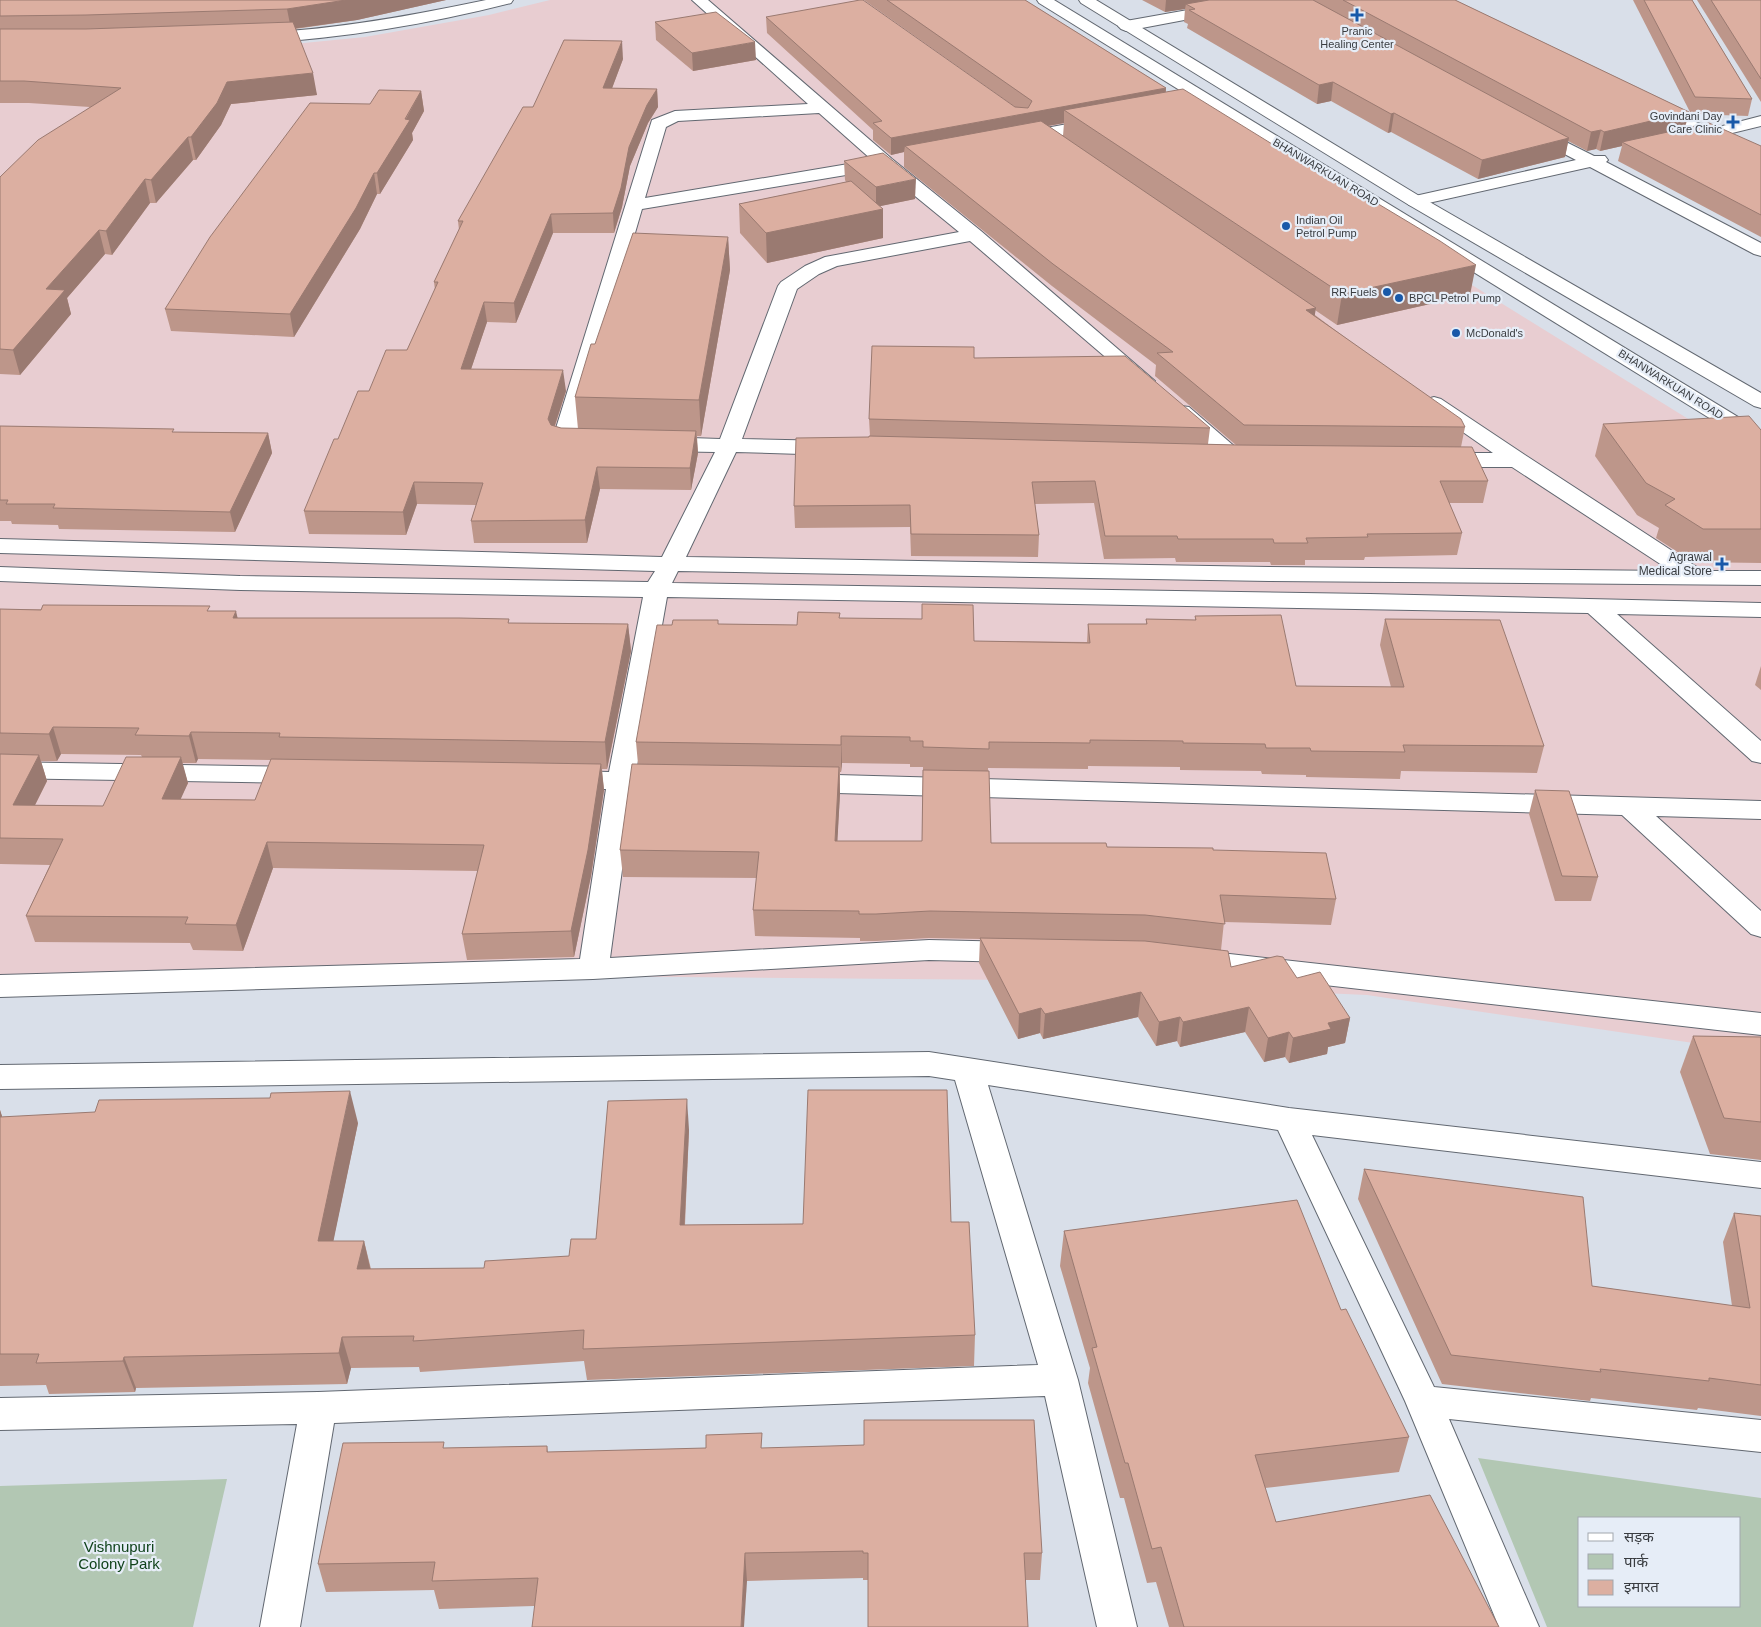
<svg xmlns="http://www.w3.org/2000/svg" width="1761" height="1627" font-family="Helvetica,'Noto Sans Devanagari',sans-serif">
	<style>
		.commercial { fill: #e8cdd1 }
		.green { fill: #b2c7b3; fill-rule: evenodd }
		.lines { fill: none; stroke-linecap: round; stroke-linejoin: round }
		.minor-casing { stroke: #626871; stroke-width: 2 }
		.major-casing { stroke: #626871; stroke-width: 2 }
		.minor { fill: #fff; fill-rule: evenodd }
		.major { fill: #fff; fill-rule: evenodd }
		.wall { fill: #bd968a; fill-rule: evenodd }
		.shaded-wall { fill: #9a7a71 }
		.building { fill: #dcafa1; stroke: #9a7a71 }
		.poi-dot { fill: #1859a9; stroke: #e6edf7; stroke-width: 2 }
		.labels { text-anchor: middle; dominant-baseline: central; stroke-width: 4.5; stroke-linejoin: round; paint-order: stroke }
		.far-poi-label { font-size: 11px; fill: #3a3d41; stroke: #e6edf7; text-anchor: start }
		.far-street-label { font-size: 11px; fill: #3a3d41; stroke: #e6edf7 }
		.poi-label { font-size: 12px; fill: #3a3d41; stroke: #e6edf7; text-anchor: end }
		.near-park-label { font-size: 15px; fill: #10431b; stroke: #e6edf7 }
	</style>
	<rect width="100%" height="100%" fill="#d9dfe9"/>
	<polygon class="commercial" points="550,0 1012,0 1761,464 1761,1053 1367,995 1028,980 454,975 0,982 0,48 263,47 365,37 489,15"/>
	<g class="green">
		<path d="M1478 1458 1761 1498V1627H1547ZM1580 1518H1740V1606H1580Z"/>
		<polygon points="227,1479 193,1627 0,1627 0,1486"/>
	</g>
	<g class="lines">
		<g class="minor-casing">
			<g id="minor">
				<path d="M692 0H708L892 159 981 231 1155 381 1152 385 1145 387 1138 385 970 241 837 266 819 274 797 289 742 439 833 441 841 443 844 448 841 453 833 455 736 452 686 557 1269 567 1671 571 1512 467H1441L1433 465 1430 460 1433 455 1441 453H1493L1427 407 1423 403 1427 399 1434 397 1441 399 1525 455 1703 571H1761V585L1269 581 678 571 672 583 1370 594 1761 603V617L1617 614 1761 741V763L1752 761 1588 613 667 597 636 772H666L676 775 679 781 676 787 666 790 633 789 610 958 929 940 1016 942 1026 945 1031 952 1026 959 1016 962 929 960 593 979 0 997V975L580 959 606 789H566L556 786 553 780 556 774 566 771 609 772 643 597 240 590 0 581V567L240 576 648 582 655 571 0 553V539L662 557 715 452 661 451 653 449 650 444 653 439 661 437 720 439 778 286 781 282 805 266 825 257 959 232 882 169 642 209 576 435 594 437 597 442 594 447 586 449 555 446 552 441 652 120 675 111 808 104ZM819 113 872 160 645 198 666 127 678 121Z"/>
				<polygon points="1244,0 1276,0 1274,3 1269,4 1126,31 1121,29 1118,26 1121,23 1126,21"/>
				<polygon points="1653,102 1711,129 1761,116 1761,126 1724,135 1761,153 1761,165 1707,140 1696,140 1693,136 1695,134 1647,111 1645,107 1647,103"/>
				<polygon points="1100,118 1106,119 1108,123 1106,127 1019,143 1013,142 1010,138 1013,134 1019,133"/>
				<polygon points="1534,126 1594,156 1605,156 1608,160 1606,162 1761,243 1761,256 1754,254 1590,167 1415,206 1409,205 1406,201 1409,197 1415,196 1576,160 1528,135 1526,131 1528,127"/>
				<polygon points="1181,406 1189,407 1242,453 1245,458 1242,463 1234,465 1226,463 1173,417 1170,412 1173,407"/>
				<polygon points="0,762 303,767 313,769 316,775 313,781 303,783 0,778"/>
				<polygon points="801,774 1761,801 1761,819 1656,816 1761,911 1761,937 1751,934 1622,815 801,792 791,789 787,783 791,777"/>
				<polygon points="1194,950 1761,1013 1761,1035 1194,970 1183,967 1179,960 1183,953"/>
				<polygon points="929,1052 1289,1108 1761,1162 1761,1188 1312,1135 1434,1387 1761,1420 1761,1452 1449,1419 1539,1627 1499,1627 1405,1401 1278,1130 988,1085 1078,1380 1137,1627 1097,1627 1045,1396 334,1423 300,1627 260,1627 297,1424 0,1430 0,1398 318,1392 1038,1365 955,1080 929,1076 0,1089 0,1065"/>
			</g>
		</g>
		<g class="major-casing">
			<g id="major">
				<path d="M486 0H513L511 3C429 24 345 38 261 43L256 41 253 38 256 35 261 33C337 29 411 16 486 0Z"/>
				<polygon points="1037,0 1054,0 1761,431 1761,447 1753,445 1039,3"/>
				<polygon points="1079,0 1096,0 1421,197 1761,393 1761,408 1754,406 1409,205 1081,3"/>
			</g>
		</g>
		<use href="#minor" class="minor"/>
		<use href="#major" class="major"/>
	</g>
	<g class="wall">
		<polygon points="0,0 446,0 357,20 295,29 317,95 231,104 221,125 196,160 193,160 156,203 150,203 112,255 105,254 67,298 71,314 20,375 0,374 0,177 90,107 29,103 0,103"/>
		<path d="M864 0H1025L1166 88V92L1470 295 1337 325 1315 310V315L1465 427 1461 447 1488 481 1483 503H1449L1462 533 1457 555 1365 557 1364 560H1305V565H1271L1270 562H1176L1175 558 1104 559 1094 503 1035 504 1039 535 1038 557 911 556 910 527 795 528 794 506 869 437 870 436 869 419 974 358 1210 428 1208 444 1236 445 1155 376 1156 365 1052 286 904 167V152L891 155 873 140V130L767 33 766 17 1015 107ZM1064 123 1063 136 1048 126Z"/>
		<polygon points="1142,0 1455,0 1689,112 1685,128 1761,146 1761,237 1618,161 1622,146 1600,151 1596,149 1587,151 1568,141 1565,157 1478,179 1391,132 1388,133 1331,101 1317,104 1187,28 1188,24 1184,22 1185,9 1165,12"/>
		<polygon points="1633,0 1692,0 1752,99 1748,116 1691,114"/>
		<polygon points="1697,0 1761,0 1761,102"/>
		<polygon points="655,22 756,60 693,71 656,40"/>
		<polygon points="623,59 612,88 657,89 658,107 648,123 630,166 622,207 614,233 553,233 516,323 487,322 471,369 566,391 555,426 561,428 578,429 575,397 595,344 728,237 730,270 701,436 697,436 698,453 691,490 600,489 587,543 474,543 471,521 476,505 417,504 406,535 309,534 304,511 338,439 369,391 407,350 435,290 434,282 459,230 458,221 533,107"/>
		<polygon points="421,91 424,111 412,133 413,140 380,194 377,194 360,229 294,337 171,331 165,309"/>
		<polygon points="844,161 915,199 880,206 883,238 767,263 740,233 739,204 846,182 845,180"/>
		<polygon points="1603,424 1761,430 1761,563 1693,562 1656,538 1659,528 1637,515 1595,456"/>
		<polygon points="0,426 175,432 268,433 272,453 235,532 59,529 58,525 12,524 11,521 0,521"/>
		<path d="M0 609 211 611 238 618 510 623 628 624 631 651 607 769H602L604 790 591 876 574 957 467 960 462 934 478 871 273 868 243 951 193 950 190 943 35 942 26 916 50 865 0 864ZM61 754 141 755 142 757 103 806 35 805 47 781 41 761H57ZM198 759 271 760 255 800 180 799 188 783 182 763H196Z"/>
		<path d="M1195 616 1296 686 1391 687 1380 645 1385 619 1544 746 1537 773 1401 771 1400 779 1306 777V775L1262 774 1261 771 1180 770V767L1088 766V769L988 768 991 843 1107 847 1213 850 1336 899 1331 925 1224 922 1221 950 1231 967 1297 978 1350 1018 1345 1043 1328 1047 1327 1054 1289 1063 1285 1057 1264 1062 1245 1032 1180 1047 1177 1041 1156 1046 1138 1017 1043 1039 1040 1033 1018 1039 979 963 980 939 929 938 876 941H860V938L755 936 753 910 757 878 623 877 620 850 638 764 636 742 718 624 797 625 840 618 974 641 1087 642 1088 624H1146V619L1195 620ZM842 763 910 764V767H923L922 841H837L840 794V772H841Z"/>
		<polygon points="1761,666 1761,690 1755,685"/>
		<polygon points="1535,790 1598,877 1591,901 1555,901 1529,814"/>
		<polygon points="1693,1036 1761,1037 1761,1160 1710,1154 1680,1072"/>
		<polygon points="0,1110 2,1117 358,1123 333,1241 364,1241 371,1269 484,1268 569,1256 596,1239 689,1130 685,1225 951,1222 975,1335 974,1366 587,1380 584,1361 420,1372 419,1367 351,1368 347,1384 136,1388 135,1392 49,1394 46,1385 0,1386"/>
		<polygon points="1364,1169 1592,1286 1732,1306 1723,1242 1734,1213 1761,1216 1761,1416 1698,1408 1697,1410 1591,1398 1590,1401 1442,1384 1358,1199"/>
		<polygon points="1064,1231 1341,1310 1409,1437 1399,1472 1265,1488 1276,1522 1499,1627 1169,1627 1156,1582 1147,1583 1124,1498 1120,1498 1088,1383 1090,1368 1060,1266"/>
		<polygon points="547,1446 548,1452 762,1448 1042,1553 1040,1580 863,1580 863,1578 747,1581 534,1606 439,1609 434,1590 326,1592 318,1564 445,1448"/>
	</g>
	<g class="shaded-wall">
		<polygon points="346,0 446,0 357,20 291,29 287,9"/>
		<polygon points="1166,0 1233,0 1186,4 1185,9 1165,12"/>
		<polygon points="622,41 623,59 605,107 603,88"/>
		<polygon points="755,42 756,60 693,71 692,53"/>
		<polygon points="313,73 317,95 231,104 221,125 196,160 191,137 227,82"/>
		<polygon points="1333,82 1331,101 1317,104 1319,85"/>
		<polygon points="1166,88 1164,105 1064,110 1064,123 911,151 905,146 904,152 891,155 891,138"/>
		<polygon points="657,89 658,107 648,123 630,166 622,207 614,233 613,213 629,147 647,105"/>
		<polygon points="421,91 424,111 412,133 413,140 380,194 377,173"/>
		<polygon points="1689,112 1684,131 1622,142 1622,146 1600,151 1604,132"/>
		<polygon points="1394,113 1391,132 1388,133 1391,114"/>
		<polygon points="1601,130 1596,149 1587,151 1591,132"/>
		<polygon points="188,137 193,160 156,203 151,180"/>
		<polygon points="1569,138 1565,157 1478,179 1482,160"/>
		<polygon points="374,173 377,194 360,229 294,337 290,314"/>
		<polygon points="145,179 150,203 112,255 106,231"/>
		<polygon points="916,179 915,199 876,207 876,187"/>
		<polygon points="883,209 883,238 767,263 766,233"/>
		<polygon points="551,214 553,233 516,323 514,303"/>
		<polygon points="99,230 105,254 67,298 71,314 20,375 13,350 46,289"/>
		<polygon points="728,237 730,270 701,436 699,400"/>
		<polygon points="1476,265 1470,295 1337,325 1342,294"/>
		<polygon points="484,302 487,322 464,390 461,369"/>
		<polygon points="1316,308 1312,331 1306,310"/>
		<polygon points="563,370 566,391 550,440 548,419"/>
		<polygon points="696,431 698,453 691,490 690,468"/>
		<polygon points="268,433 272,453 235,532 230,512"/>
		<polygon points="597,467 600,489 587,543 585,520"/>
		<polygon points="414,482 417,504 406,535 403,512"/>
		<polygon points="236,611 242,637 233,618"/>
		<polygon points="628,624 631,651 607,769 605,742"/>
		<polygon points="53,727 61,754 57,761 49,734"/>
		<polygon points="191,732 198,759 196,763 189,736"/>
		<polygon points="841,736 842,763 841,772"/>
		<polygon points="39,755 47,781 22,831 13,805"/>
		<polygon points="181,757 188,783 169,825 162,799"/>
		<polygon points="601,764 604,790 591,876 574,957 571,931"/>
		<polygon points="839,767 840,794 836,867 835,841"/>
		<polygon points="267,842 273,868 243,951 236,925"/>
		<polygon points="1141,992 1138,1017 1043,1039 1045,1014"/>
		<polygon points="1249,1007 1245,1032 1180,1047 1183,1022"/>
		<polygon points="1041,1008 1040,1033 1018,1039 1019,1014"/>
		<polygon points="1180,1017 1177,1041 1156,1046 1159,1022"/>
		<polygon points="1350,1018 1345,1043 1328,1047 1327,1054 1289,1063 1293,1038 1328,1023"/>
		<polygon points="1289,1032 1285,1057 1264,1062 1268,1038"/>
		<polygon points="350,1091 358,1123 327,1272 318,1241"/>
		<polygon points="687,1099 689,1130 683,1256 680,1225"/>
		<polygon points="0,1110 2,1116 0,1122"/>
		<polygon points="364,1241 371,1272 357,1269"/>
		<polygon points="342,1337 351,1368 347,1384 339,1353"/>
		<polygon points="124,1357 136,1388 135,1392 123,1361"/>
		<polygon points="745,1553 747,1581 744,1627 741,1627"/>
	</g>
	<g class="building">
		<polygon points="0,0 346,0 287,9 86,15 0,16"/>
		<polygon points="860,0 863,0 1015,107 1028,108 1032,101 887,0 1025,0 1166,88 891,138 873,123 882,121 766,17"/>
		<polygon points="1209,0 1313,0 1569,138 1482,160 1394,113 1391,114 1333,82 1319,85 1189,10 1195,9 1186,4"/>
		<polygon points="1343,0 1455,0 1689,112 1604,132 1601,130 1591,132"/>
		<polygon points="1644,0 1692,0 1752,99 1695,97"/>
		<polygon points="1711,0 1761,0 1761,79"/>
		<polygon points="716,12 755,42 692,53 655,22"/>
		<polygon points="293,22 313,73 227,82 217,103 191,137 188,137 151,180 145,179 106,231 99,230 46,289 65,290 13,350 0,349 0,177 38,140 121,88 24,81 0,81 0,29 86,29"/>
		<polygon points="564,40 622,41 603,88 657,89 647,105 629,147 621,188 613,213 551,214 514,303 484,302 461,369 563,370 548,419 551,425 561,428 696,431 690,468 597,467 585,520 471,521 483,483 414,482 403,512 304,511 334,439 338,439 358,391 369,391 386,350 407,350 438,282 434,282 463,221 458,221 523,107 533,107"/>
		<polygon points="1183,89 1285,152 1290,151 1440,241 1476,265 1342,294 1064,110"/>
		<polygon points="379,90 421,91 405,119 410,120 377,173 374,173 356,208 290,314 165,309 210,237 310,103 370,104"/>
		<polygon points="1041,121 1316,308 1306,310 1461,419 1465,427 1244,425 1157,353 1173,352 1053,264 905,146"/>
		<polygon points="1709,123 1761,146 1761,215 1622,142"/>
		<polygon points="883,153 916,179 876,187 844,161"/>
		<polygon points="851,181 883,209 766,233 739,204"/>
		<polygon points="633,233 728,237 699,400 575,397 591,344 595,344"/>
		<polygon points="872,346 974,347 974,358 1125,356 1210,428 869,419"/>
		<polygon points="1749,416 1761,430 1761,529 1703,529 1665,505 1675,499 1646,483 1603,424"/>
		<polygon points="0,426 174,429 172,432 268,433 230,512 53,508 55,504 6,504 8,500 0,500"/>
		<polygon points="869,436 1237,445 1472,447 1488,481 1440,481 1462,533 1367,534 1368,537 1306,538 1308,543 1274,543 1273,539 1178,539 1177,536 1105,536 1095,481 1032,482 1039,535 911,534 910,505 794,506 796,438 869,437"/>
		<polygon points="922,604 973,605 974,641 1090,643 1088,624 1147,624 1146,619 1196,620 1195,616 1281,615 1296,686 1404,687 1385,619 1500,620 1544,746 1403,745 1405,752 1311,751 1310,748 1266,748 1265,744 1183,743 1183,741 1090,740 1090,743 989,742 989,749 923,747 923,741 910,741 910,737 841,736 841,745 636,742 657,625 672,625 673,620 718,620 718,624 797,625 798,612 840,613 839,618 922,619"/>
		<polygon points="43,605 210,606 207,611 236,611 233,618 459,618 509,619 508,623 628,624 605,742 279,737 280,733 191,732 189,736 135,735 139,728 53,727 49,734 0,733 0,609 41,610"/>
		<polygon points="0,754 39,755 13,805 103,806 126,757 181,757 162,799 255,800 271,759 601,764 588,850 571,931 462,934 484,845 267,842 236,925 185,924 188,917 26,916 63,839 0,838"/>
		<polygon points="632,764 839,767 835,841 922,841 923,770 989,771 991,843 1106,843 1107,847 1213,848 1213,850 1326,853 1336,899 1220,895 1225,924 1145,915 930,911 876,914 859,914 859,911 753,910 759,852 620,850"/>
		<polygon points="1535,790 1569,791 1598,877 1562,876"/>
		<polygon points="980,938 1145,941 1228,951 1231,967 1277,956 1283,957 1297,978 1320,972 1350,1018 1328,1023 1331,1029 1293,1038 1289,1032 1268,1038 1249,1007 1183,1022 1180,1017 1159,1022 1141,992 1045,1014 1041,1008 1019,1014"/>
		<polygon points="1693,1036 1761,1037 1761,1122 1724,1118"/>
		<polygon points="808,1090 947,1090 951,1222 969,1222 975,1335 583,1349 584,1330 413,1341 414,1336 342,1337 339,1353 124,1357 123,1361 36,1363 39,1354 0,1354 0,1117 95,1112 99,1100 270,1098 271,1093 350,1091 318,1241 364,1241 357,1269 484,1268 485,1261 569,1256 571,1239 596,1239 608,1101 687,1099 680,1225 803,1224"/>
		<polygon points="1364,1169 1583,1197 1592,1286 1750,1308 1734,1213 1761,1216 1761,1385 1709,1378 1709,1381 1600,1369 1601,1372 1451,1355"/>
		<polygon points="1297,1200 1341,1310 1346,1309 1409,1437 1255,1455 1276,1522 1430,1495 1499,1627 1184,1627 1161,1547 1152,1549 1128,1463 1125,1463 1092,1348 1097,1347 1064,1231"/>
		<polygon points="864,1420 1034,1420 1042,1553 1024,1553 1028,1627 868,1627 868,1553 863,1553 863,1551 745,1553 741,1627 532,1627 538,1578 432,1581 435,1562 318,1564 343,1443 444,1442 443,1448 547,1446 547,1452 706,1448 706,1435 762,1433 761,1448 864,1445"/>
	</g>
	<g class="poi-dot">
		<path d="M1354.5 7.5h5v5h5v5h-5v5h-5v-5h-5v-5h5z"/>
		<path d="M1730.5 114.5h5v5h5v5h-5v5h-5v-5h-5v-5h5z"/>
		<circle cx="1286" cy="226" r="5"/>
		<circle cx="1387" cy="292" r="5"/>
		<circle cx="1399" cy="298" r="5"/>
		<circle cx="1456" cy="333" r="5"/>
		<path d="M1719.5 556.5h5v5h5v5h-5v5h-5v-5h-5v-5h5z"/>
	</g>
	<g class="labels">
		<g class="far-poi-label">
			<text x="1357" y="31" text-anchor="middle">Pranic<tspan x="1357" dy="13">Healing Center</tspan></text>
			<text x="1722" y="116" text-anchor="end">Govindani Day<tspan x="1722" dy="13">Care Clinic</tspan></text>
			<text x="1296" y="220">Indian Oil<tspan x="1296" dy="13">Petrol Pump</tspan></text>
			<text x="1377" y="292" text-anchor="end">RR Fuels</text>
			<text x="1409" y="298">BPCL Petrol Pump</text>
			<text x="1466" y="333">McDonald's</text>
		</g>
		<g class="far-street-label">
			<text transform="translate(1326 172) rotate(31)">BHANWARKUAN ROAD</text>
			<text transform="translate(1671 384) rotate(32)">BHANWARKUAN ROAD</text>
		</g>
		<g class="poi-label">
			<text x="1712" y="557">Agrawal<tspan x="1712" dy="14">Medical Store</tspan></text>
		</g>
		<g class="near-park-label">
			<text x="119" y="1546">Vishnupuri<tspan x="119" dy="17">Colony Park</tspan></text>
		</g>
	</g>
	<rect x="1578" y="1517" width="162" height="90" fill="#e6edf7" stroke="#a1a7ae"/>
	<rect x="1588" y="1533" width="25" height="8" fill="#ffffff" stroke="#a1a7ae"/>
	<text x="1624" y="1542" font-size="15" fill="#3a3d41">सड़क</text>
	<rect x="1588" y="1554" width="25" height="15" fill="#b2c7b3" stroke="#a1a7ae"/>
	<text x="1624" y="1567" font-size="15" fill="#3a3d41">पार्क</text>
	<rect x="1588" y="1580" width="25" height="15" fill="#dcafa1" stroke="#a1a7ae"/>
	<text x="1624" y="1592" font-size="15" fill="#3a3d41">इमारत</text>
</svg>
